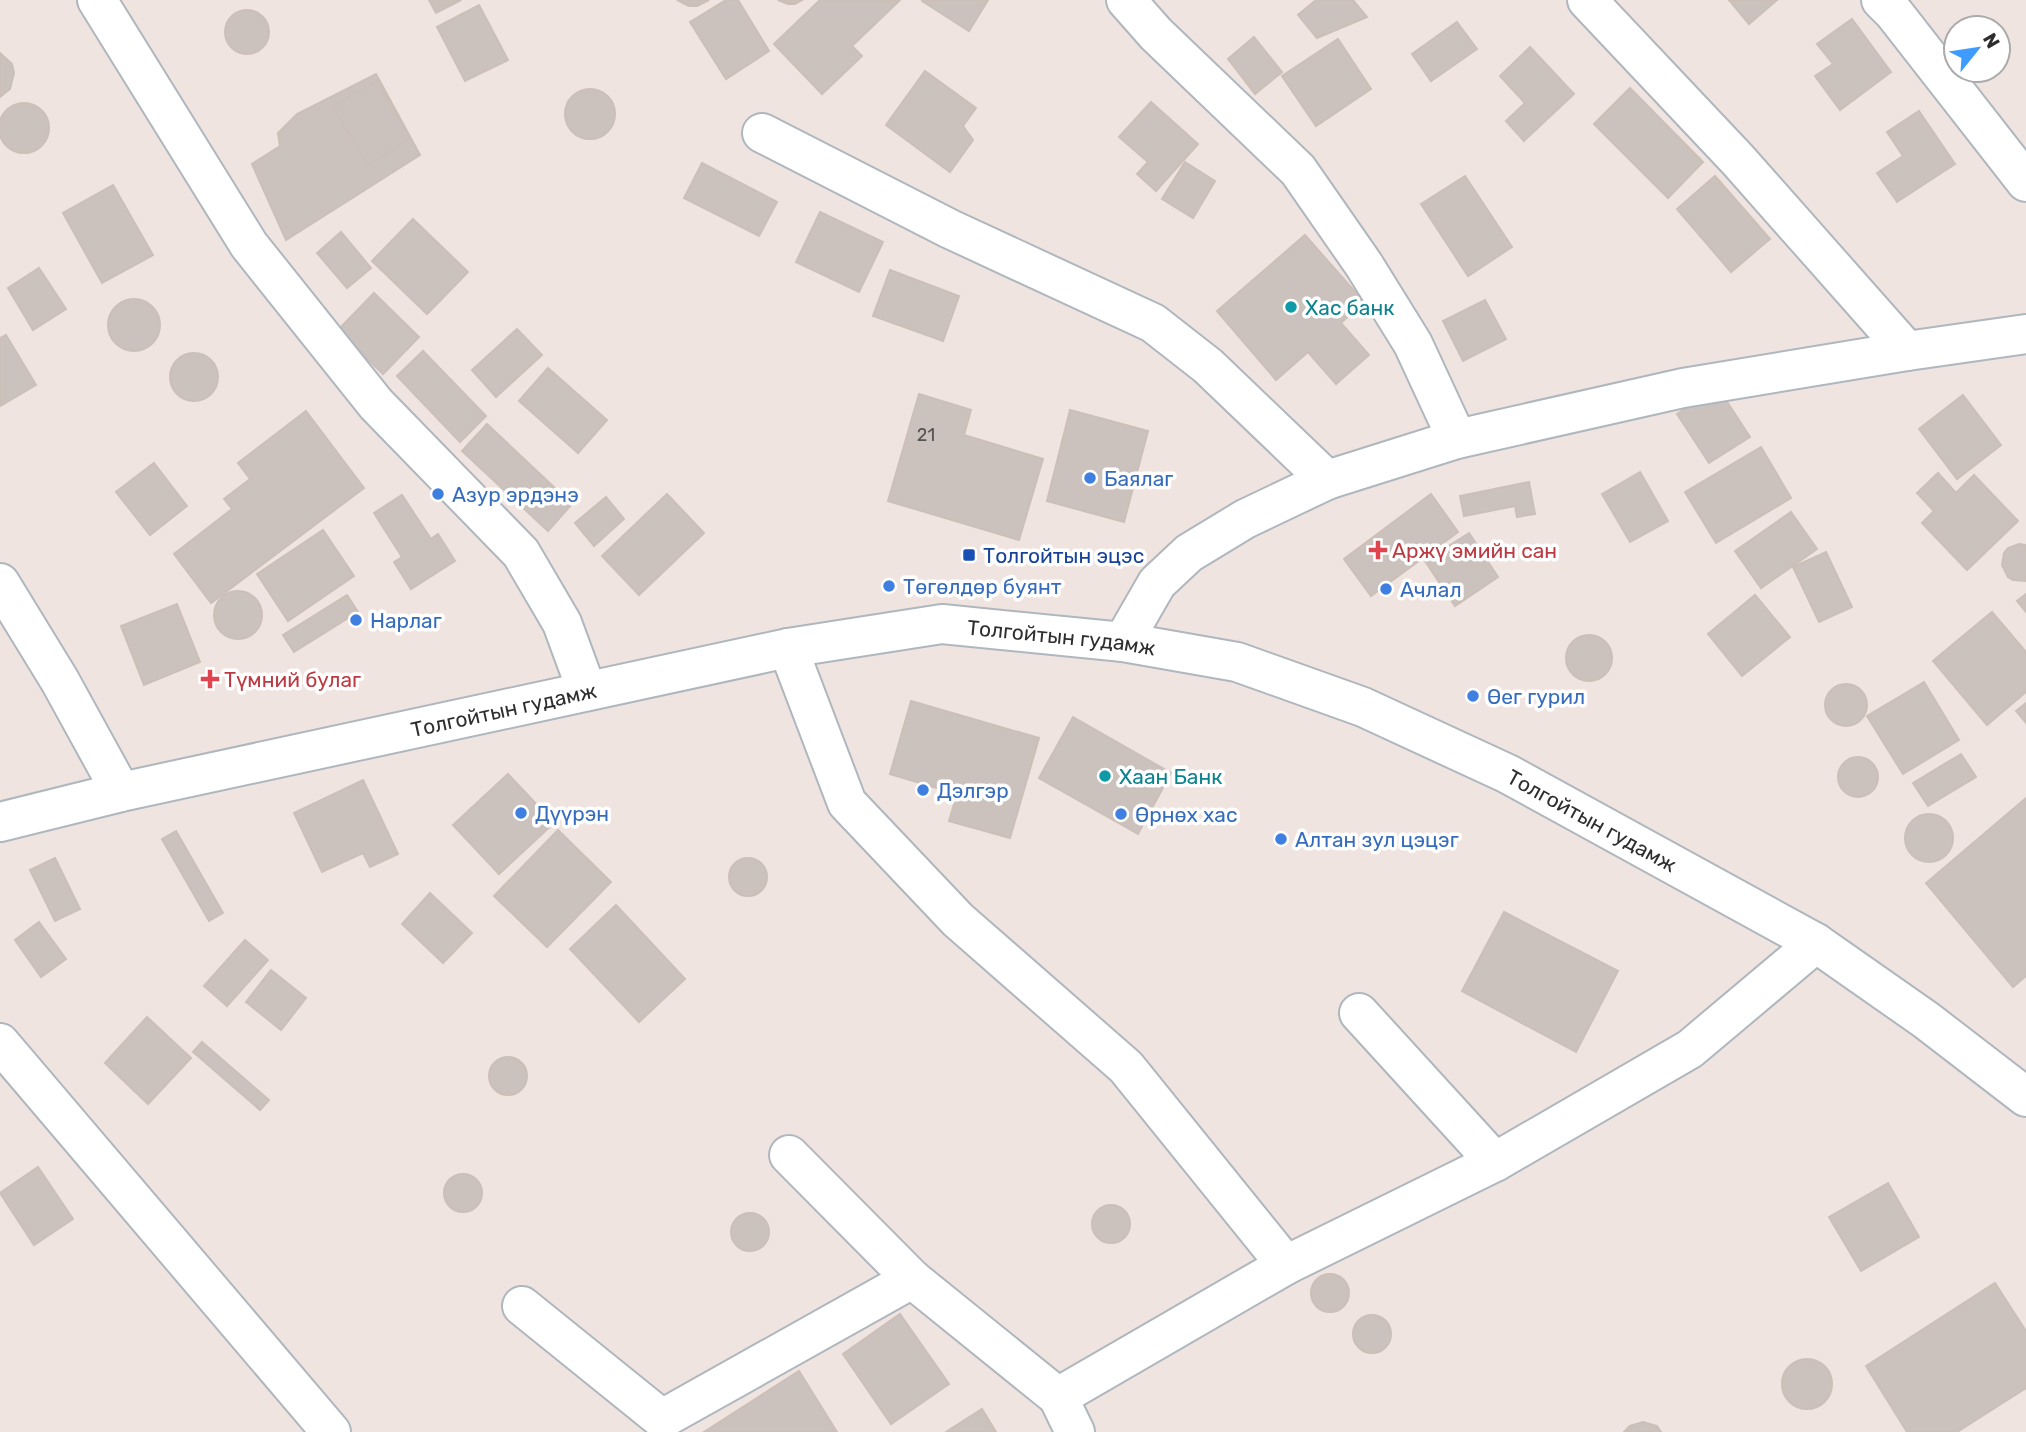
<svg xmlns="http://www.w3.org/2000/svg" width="2026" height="1432" font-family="Rubik,sans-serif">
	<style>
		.building { fill: #cbc2be; stroke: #ccbfb8; stroke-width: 2 }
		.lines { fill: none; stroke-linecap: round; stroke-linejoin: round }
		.minor-casing { stroke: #afb7be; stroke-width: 42 }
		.tertiary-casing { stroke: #afb7be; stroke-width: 42 }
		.secondary-casing { stroke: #afb7be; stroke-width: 42 }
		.minor { stroke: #fff; stroke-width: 38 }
		.tertiary { stroke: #fff; stroke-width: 38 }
		.secondary { stroke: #fff; stroke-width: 38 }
		.culture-dot { fill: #0f9aa8; stroke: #fff; stroke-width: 2.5 }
		.shop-dot { fill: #3f7fe0; stroke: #fff; stroke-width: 2.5 }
		.health-dot { fill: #e0444e; stroke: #fff; stroke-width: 2.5 }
		.transit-dot { fill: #1a4fb4; stroke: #fff; stroke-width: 2.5 }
		.labels { text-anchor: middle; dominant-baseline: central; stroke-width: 7; stroke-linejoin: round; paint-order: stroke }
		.number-label { font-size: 18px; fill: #555352 }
		.culture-label { font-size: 21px; fill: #0d838f; stroke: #fff; text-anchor: start }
		.shop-label { font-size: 21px; fill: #366cbe; stroke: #fff; text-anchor: start }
		.health-label { font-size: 21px; fill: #be3a42; stroke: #fff; text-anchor: start }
		.transit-label { font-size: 21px; fill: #164399; stroke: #fff; text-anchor: start }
		.street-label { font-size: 21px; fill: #2e2e2e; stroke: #fff }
	</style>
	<rect width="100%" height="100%" fill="#f0e4e0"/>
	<g class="building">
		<polygon points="429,0 461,0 436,13"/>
		<polygon points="677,0 709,0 697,6 689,6"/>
		<polygon points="726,0 738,0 769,51 726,79 690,22"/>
		<polygon points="778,0 802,0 795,4 788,4"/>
		<polygon points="820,0 899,1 852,46 862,56 822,94 774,44"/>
		<polygon points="922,0 988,0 969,31 922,1"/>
		<polygon points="1316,0 1353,0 1367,17 1317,38 1298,15"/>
		<polygon points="1729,0 1777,0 1749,24"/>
		<polygon points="479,5 508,60 465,81 437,27"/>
		<circle cx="247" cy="32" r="22"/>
		<polygon points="1852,19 1891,72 1840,110 1815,76 1833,64 1817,44"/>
		<polygon points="1457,22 1477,49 1431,81 1412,54"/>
		<polygon points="1254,37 1282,72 1255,94 1228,59"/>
		<polygon points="1338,39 1371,89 1316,126 1282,76"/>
		<polygon points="1530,47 1574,94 1524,141 1506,121 1525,103 1500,76"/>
		<polygon points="0,53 12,64 14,73 10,89 0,97"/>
		<polygon points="925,71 976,108 963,126 973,140 950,172 886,125"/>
		<polygon points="376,74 420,155 286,240 252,164 280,146 278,133 297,114"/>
		<polygon points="377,81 410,138 368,165 333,106"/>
		<polygon points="1630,88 1703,162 1668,198 1594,124"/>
		<circle cx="590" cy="114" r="25"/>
		<polygon points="1151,102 1198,144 1156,191 1137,174 1148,162 1119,137"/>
		<circle cx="24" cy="128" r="25"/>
		<polygon points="1919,111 1955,164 1897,202 1877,173 1903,156 1887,132"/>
		<polygon points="1185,162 1215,181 1193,218 1162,199"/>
		<polygon points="702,163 777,202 759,236 684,198"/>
		<polygon points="1465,176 1512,247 1468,276 1421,204"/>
		<polygon points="1715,176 1770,239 1731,272 1677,209"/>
		<polygon points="113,185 153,255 102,283 63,213"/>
		<polygon points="820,212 883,242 859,292 796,262"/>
		<polygon points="413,219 468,272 427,314 372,261"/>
		<polygon points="341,232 371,268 347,288 317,253"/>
		<polygon points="1305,235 1364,302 1341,323 1369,355 1336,384 1308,352 1276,380 1217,311"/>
		<polygon points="39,268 66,309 33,330 8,288"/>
		<polygon points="890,270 959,296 943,341 873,316"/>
		<polygon points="374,293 419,337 383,374 338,330"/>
		<circle cx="134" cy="325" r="26"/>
		<polygon points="1485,300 1506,339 1463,361 1443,321"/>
		<polygon points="517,329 542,355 496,397 472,370"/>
		<polygon points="6,335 36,385 0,406 0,338"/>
		<polygon points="423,351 486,416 460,442 397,376"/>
		<circle cx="194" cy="377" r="24"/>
		<polygon points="548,368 607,420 578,453 519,401"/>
		<polygon points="1718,388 1750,437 1709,463 1677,414"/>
		<polygon points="919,394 971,410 964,435 1043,459 1019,540 888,501"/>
		<polygon points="1963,395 2001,445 1957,479 1919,429"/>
		<polygon points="1070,410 1148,431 1124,522 1047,501"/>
		<polygon points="306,411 364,488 211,603 174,554 232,509 224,499 250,479 238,463"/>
		<polygon points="487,424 572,504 548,531 462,451"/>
		<polygon points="1761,447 1791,498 1716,543 1685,492"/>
		<polygon points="154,463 187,506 150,535 116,492"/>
		<polygon points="1640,472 1668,521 1630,542 1602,494"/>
		<polygon points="1938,473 1956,493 1974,475 2018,521 1967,570 1922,523 1934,511 1917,493"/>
		<polygon points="1529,482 1535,514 1517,517 1515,506 1464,516 1460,496"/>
		<polygon points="667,494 704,533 639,595 602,556"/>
		<polygon points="1431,494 1458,532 1371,596 1344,559"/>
		<polygon points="402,495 431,539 438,534 455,561 411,589 394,562 402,557 374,513"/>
		<polygon points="606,497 624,519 594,546 575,523"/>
		<polygon points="1791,512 1817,549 1761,588 1735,551"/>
		<polygon points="323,530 354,576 288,621 257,574"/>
		<polygon points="1469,533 1498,577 1455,606 1425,561"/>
		<polygon points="2019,544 2026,545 2026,581 2013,580 2008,577 2002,565 2004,553 2008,548"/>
		<polygon points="1826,552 1852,607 1819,622 1793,567"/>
		<circle cx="238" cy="615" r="24"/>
		<polygon points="2026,594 2026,612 2017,601"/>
		<polygon points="347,595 358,612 294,652 283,635"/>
		<polygon points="1755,595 1790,637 1742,676 1708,634"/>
		<polygon points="177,604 200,662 144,685 121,626"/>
		<polygon points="1992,612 2026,652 2026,692 1987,725 1933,661"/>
		<circle cx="1589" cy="658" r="23"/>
		<polygon points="1924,682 1959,740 1903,774 1867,716"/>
		<circle cx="1846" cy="705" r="21"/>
		<polygon points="911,701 1039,738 1010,838 949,821 957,794 890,774"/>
		<polygon points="2026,703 2026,723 2016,711"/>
		<polygon points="1073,717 1171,773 1138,834 1039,778"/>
		<polygon points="1961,754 1976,777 1928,806 1913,783"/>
		<circle cx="1858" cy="777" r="20"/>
		<polygon points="508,774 554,823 499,874 453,825"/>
		<polygon points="363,780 398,854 370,867 363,853 322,872 294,813"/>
		<polygon points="2026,798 2026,976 2013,987 1926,883"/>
		<circle cx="1929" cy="838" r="24"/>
		<polygon points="558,830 611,882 547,947 494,896"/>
		<polygon points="176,831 223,913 209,921 162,839"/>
		<circle cx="748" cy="877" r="19"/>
		<polygon points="55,858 80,909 55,921 30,870"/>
		<polygon points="430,893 472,933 443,963 402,924"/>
		<polygon points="616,905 685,979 639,1022 570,949"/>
		<polygon points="1504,912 1618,971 1576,1052 1462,991"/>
		<polygon points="39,922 66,959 41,977 15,940"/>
		<polygon points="245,940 268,960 227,1006 204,986"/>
		<polygon points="271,970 306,998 281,1030 246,1002"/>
		<polygon points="147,1017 191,1058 148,1104 105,1063"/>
		<polygon points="202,1042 269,1100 260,1110 193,1052"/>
		<circle cx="508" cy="1076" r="19"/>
		<polygon points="38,1167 73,1219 34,1245 0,1193"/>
		<circle cx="463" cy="1193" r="19"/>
		<polygon points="1888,1183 1919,1237 1861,1271 1829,1217"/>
		<circle cx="1111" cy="1224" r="19"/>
		<circle cx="750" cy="1232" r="19"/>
		<circle cx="1330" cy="1293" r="19"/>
		<polygon points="1995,1283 2026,1331 2026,1388 1957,1432 1907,1432 1866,1366"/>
		<polygon points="900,1314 949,1384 891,1424 843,1354"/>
		<circle cx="1372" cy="1334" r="19"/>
		<circle cx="1807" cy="1384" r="25"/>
		<polygon points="799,1371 837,1432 704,1432"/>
		<polygon points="982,1409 996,1432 946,1432"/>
		<polygon points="1643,1422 1657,1426 1661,1432 1624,1432 1630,1426"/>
	</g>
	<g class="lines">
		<g class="minor-casing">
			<g id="minor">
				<polyline points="1126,0 1156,34 1298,170 1364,265 1413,344 1457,439"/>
				<polyline points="1587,0 1738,160 1907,351"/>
				<polyline points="1881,0 1894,13 2026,182"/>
				<polyline points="762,133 950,229 1153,323 1208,366 1327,480"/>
				<polyline points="0,583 60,681 121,792"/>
				<polyline points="1123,642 1157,583 1189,553 1245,519 1327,480 1457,439 1683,388 1907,351 2026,334"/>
				<polyline points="788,648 847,803 958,920 1126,1067 1286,1265"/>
				<polyline points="1359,1013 1495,1162"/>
				<polyline points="0,1043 331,1432"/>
				<polyline points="789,1155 912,1279"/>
				<polyline points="522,1306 662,1419 912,1279 1058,1397"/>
				<polyline points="1075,1432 1058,1397 1286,1265 1495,1162 1690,1049 1816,943"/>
			</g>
		</g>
		<g class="tertiary-casing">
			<polyline id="tertiary" points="97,0 249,245 376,404 521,553 562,623 587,691"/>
		</g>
		<g class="secondary-casing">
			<g id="secondary">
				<path id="s1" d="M0 822 121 792 788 648 942 624 1123 642 1237 662 1363 707 1508 774 1816 943 1926 1020 2026 1097"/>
			</g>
		</g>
		<use href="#minor" class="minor"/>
		<use href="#tertiary" class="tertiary"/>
		<use href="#secondary" class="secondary"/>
	</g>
	<g class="culture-dot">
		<circle cx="1291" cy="307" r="7"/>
		<circle cx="1105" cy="776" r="7"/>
	</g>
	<g class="shop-dot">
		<circle cx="1090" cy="478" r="7"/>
		<circle cx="438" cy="494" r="7"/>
		<circle cx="889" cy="586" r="7"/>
		<circle cx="1386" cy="589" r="7"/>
		<circle cx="356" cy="620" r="7"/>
		<circle cx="1473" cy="696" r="7"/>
		<circle cx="923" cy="790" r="7"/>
		<circle cx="521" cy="813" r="7"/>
		<circle cx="1121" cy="814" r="7"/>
		<circle cx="1281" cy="839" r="7"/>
	</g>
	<g class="health-dot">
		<path d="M1374.5 539.5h7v7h7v7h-7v7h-7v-7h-7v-7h7z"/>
		<path d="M206.5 668.5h7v7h7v7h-7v7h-7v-7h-7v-7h7z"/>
	</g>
	<rect class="transit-dot" x="962" y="548" width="14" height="14" rx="3.5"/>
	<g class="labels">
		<g class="number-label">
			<text x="926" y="435">21</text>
		</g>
		<g class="culture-label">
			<text x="1305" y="307">Хас банк</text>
			<text x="1119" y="776">Хаан Банк</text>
		</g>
		<g class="shop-label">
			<text x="1104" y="478">Баялаг</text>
			<text x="452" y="494">Азур эрдэнэ</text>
			<text x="903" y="586">Төгөлдөр буянт</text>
			<text x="1400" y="589">Ачлал</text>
			<text x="370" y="620">Нарлаг</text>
			<text x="1487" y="696">Өег гурил</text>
			<text x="937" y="790">Дэлгэр</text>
			<text x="535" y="813">Дүүрэн</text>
			<text x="1135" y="814">Өрнөх хас</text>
			<text x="1295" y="839">Алтан зул цэцэг</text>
		</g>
		<g class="health-label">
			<text x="1392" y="550">Аржү эмийн сан</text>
			<text x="224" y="679">Түмний булаг</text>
		</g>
		<g class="transit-label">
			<text x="983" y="555">Толгойтын эцэс</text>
		</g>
		<g class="street-label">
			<text stroke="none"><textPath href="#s1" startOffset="1083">Толгойтын гудамж</textPath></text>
			<text stroke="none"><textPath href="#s1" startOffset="516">Толгойтын гудамж</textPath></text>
			<text stroke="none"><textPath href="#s1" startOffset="1650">Толгойтын гудамж</textPath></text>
		</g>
	</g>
	<g transform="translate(1977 49) rotate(60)"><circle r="33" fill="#ffffff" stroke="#ababab" stroke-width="2"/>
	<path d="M0-5L12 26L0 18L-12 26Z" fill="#3e9cff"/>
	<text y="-10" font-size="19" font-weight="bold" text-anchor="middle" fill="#2e2e2e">N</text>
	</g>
</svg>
